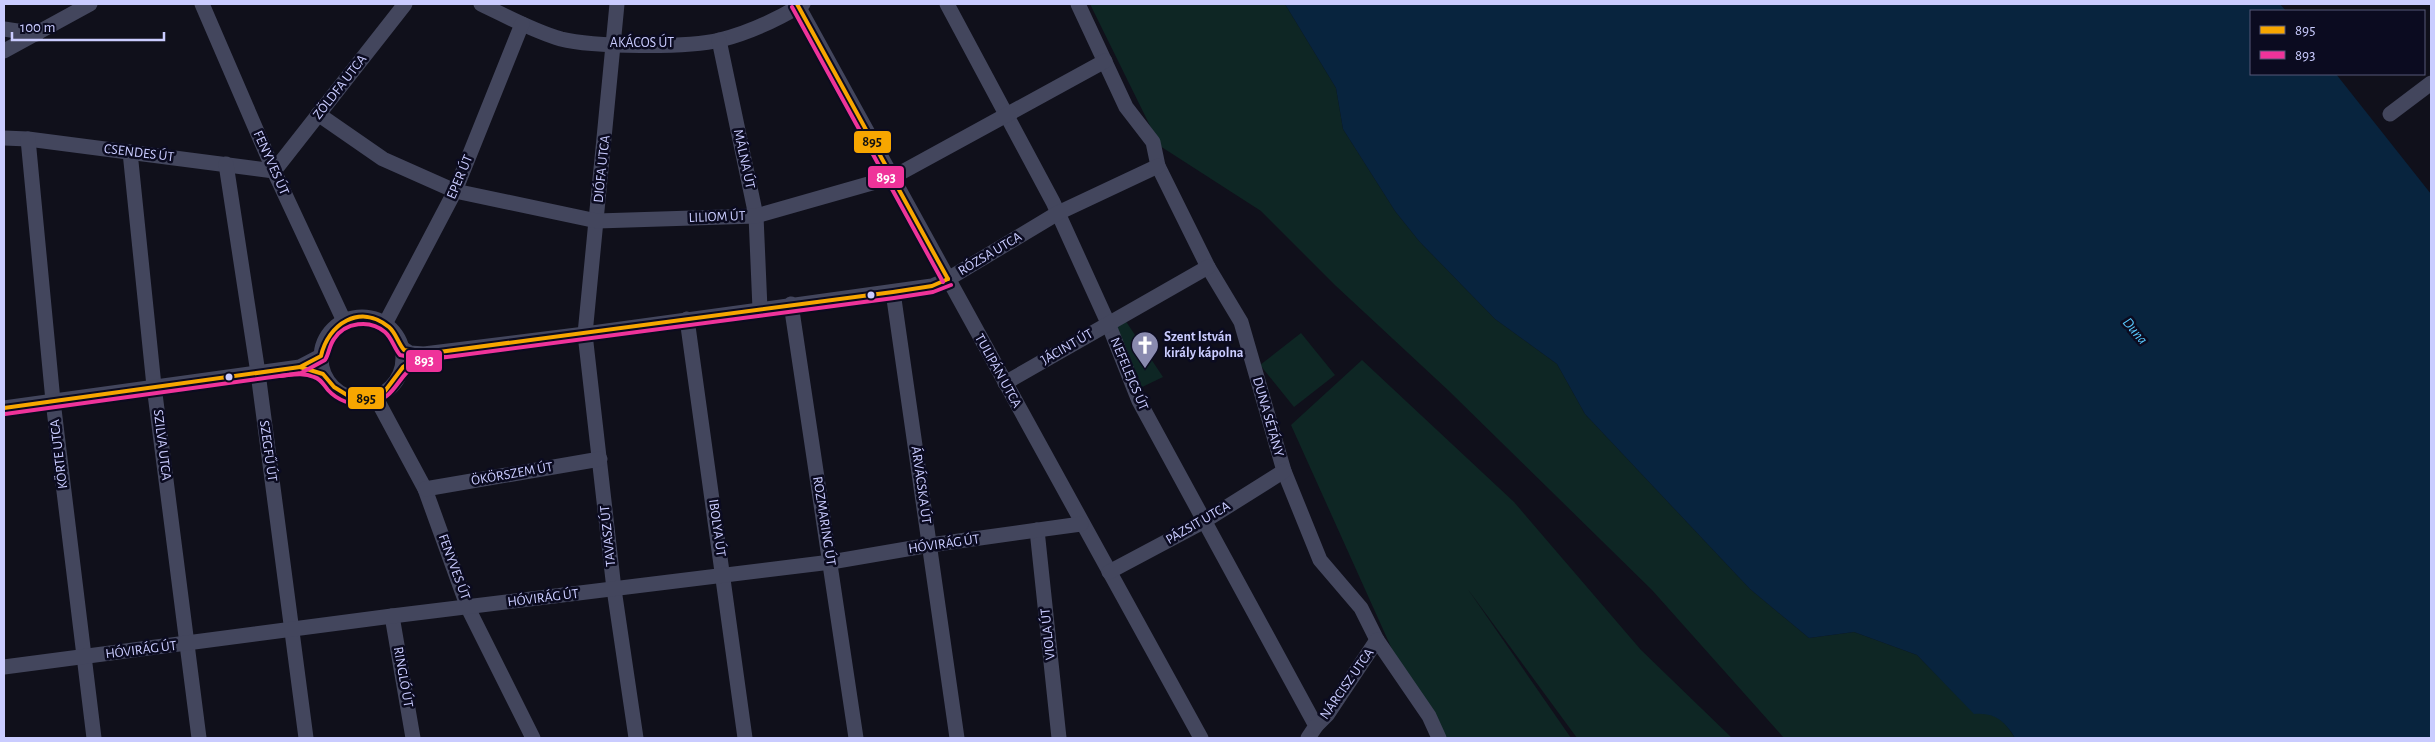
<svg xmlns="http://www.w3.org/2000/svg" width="2435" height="742" font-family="'Alegreya Sans',sans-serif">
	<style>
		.green { fill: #0e2624 }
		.water { fill: #08243e }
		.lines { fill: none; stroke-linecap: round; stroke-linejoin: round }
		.minor { stroke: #43465d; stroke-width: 15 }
		.bus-1-casing { stroke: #0b0b20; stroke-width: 8 }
		.bus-2-casing { stroke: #0b0b20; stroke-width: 8 }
		.bus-1 { stroke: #f7a600; stroke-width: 4 }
		.bus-2 { stroke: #ef339a; stroke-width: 4 }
		.bus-dot { fill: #caccff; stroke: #0b0b20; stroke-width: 2 }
		.labels { text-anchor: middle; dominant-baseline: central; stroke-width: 5; stroke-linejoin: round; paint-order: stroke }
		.street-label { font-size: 14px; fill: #caccff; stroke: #0b0b20 }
		.poi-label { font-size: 14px; font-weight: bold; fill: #caccff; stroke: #0b0b20; text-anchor: start }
		.water-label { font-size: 15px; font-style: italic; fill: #58cbff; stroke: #0b0b20 }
		.line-badge { stroke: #0b0b20; stroke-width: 2 }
		.badge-label { font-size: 14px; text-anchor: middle; font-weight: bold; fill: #fff }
		.pale-badge-label { font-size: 14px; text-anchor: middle; font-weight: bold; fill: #111 }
	</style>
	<rect width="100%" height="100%" fill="#10101b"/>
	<g class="green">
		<path d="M1090 4H1285L1336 88 1343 129 1395 211 1419 241 1495 319 1557 364 1585 414 1750 589 1809 638 1854 632 1917 655 1974 713C1996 712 2004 720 2015 738H1784L1652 590 1449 391 1336 286 1261 211 1160 146Z"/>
		<polygon points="1123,317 1163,377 1138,389 1111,324"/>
		<polygon points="1301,333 1335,375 1294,407 1260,365"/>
		<polygon points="1362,360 1514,502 1641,650 1732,738 1577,738 1467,588 1571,738 1432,738 1291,425"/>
	</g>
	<path class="water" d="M1285 4H2280L2286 11H2251V74H2336L2431 194V738H2015C2005 721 1994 712 1974 714L1917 655 1854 632 1809 638 1750 589 1585 414 1557 364 1495 319 1419 241 1395 211 1343 129 1336 88Z"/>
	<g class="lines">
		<g class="minor">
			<polyline points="202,4 274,171 344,321"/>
			<path d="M481 4C506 16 533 31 561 39 592 47 688 48 720 40 748 33 778 19 803 4"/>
			<polyline points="617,4 585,334 614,589 636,738"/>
			<polyline points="797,4 1201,738"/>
			<polyline points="947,4 1053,202 1108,323 1139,401 1316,726 1308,738"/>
			<polyline points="1078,4 1126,107 1153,142 1158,166 1208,267 1241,322 1284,471 1320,560 1361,608 1377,640 1429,716 1439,738"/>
			<polyline points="4,29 37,34"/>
			<polyline points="719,40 756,216 760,309"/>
			<polyline points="4,51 90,4"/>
			<polyline points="318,114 383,159 455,191 597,221 756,216 893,177 1105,61"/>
			<polyline points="2390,114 2431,83"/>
			<polyline points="4,138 28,139 274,171 405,4"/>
			<polyline points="28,139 53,401 94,738"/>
			<polyline points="130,152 154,386 199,738"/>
			<polyline points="226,164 258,373 306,738"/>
			<polyline points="893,292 957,738"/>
			<polyline points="791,304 856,738"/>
			<circle cx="362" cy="358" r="41"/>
			<polyline points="687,319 745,738"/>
			<polyline points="385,324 455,191 522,24"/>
			<polyline points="402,348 410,353 424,354 585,334 932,286 948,279 1058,213 1158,166"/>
			<polyline points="1005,383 1208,267"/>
			<polyline points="375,396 425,489 468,608 533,738"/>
			<polyline points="4,408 300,367 321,356"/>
			<polyline points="425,489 600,459"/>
			<polyline points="1037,530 1059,738"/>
			<polyline points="1109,572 1203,522 1284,471"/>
			<polyline points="392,616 413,738"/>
			<polyline points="4,667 392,616 831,562 930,545 1081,524"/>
			<polyline points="1316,726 1327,715 1377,640"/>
		</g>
		<g class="bus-1-casing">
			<g id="bus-1">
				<polyline points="797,4 948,279"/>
				<polyline points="300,367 323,374 334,387 347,395 366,398 385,391 403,367 424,354"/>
				<path d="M4 408 300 367 321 356C328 324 360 303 389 327 396 333 398 343 404 350L424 354 893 292 932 286 948 279"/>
			</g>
		</g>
		<g class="bus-2-casing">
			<g id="bus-2">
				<polyline points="792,7 943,282"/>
				<path d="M280 376C291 375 303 372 314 377 321 379 323 384 328 390 337 400 352 406 366 404 396 400 395 379 415 365 424 359 435 358 445 357"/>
				<path d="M5 414 301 373 325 360C329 354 329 346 334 339 345 322 370 319 385 332 392 338 394 348 400 355L424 360 894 298 933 292 951 285"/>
			</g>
		</g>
		<use href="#bus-1" class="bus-1"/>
		<use href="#bus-2" class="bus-2"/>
	</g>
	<defs>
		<g id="church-pin" transform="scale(1.4375)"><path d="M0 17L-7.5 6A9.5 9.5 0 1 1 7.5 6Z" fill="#898aaf" stroke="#0b0b20"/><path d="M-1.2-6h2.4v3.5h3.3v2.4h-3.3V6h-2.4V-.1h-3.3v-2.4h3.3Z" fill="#fff"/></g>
	</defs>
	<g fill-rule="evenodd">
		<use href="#church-pin" x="1145" y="345"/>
	</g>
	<g class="bus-dot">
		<circle cx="871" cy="295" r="4.5"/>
		<circle cx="229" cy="377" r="4.5"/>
	</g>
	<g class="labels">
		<g class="street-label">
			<text x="642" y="43">AKÁCOS ÚT</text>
			<text transform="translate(340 87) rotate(-52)">ZÖLDFA UTCA</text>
			<text transform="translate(139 153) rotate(7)">CSENDES ÚT</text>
			<text transform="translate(744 159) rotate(78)">MÁLNA ÚT</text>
			<text transform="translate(271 163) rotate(66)">FENYVES ÚT</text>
			<text transform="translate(602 169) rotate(-84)">DIÓFA UTCA</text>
			<text transform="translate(460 177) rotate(-67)">EPER ÚT</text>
			<text transform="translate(717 217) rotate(-2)">LILIOM ÚT</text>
			<text transform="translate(990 254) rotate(-31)">RÓZSA UTCA</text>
			<text transform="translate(1067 347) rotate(-30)">JÁCINT ÚT</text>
			<text transform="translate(998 371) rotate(61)">TULIPÁN UTCA</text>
			<text transform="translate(1129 374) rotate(67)">NEFELEJCS ÚT</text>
			<text transform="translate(1268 417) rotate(74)">DUNA SÉTÁNY</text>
			<text transform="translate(162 445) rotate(83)">SZILVA UTCA</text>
			<text transform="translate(268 451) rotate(82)">SZEGFŰ ÚT</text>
			<text transform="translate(59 454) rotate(-97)">KÖRTE UTCA</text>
			<text transform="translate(512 474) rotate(-10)">ÖKÖRSZEM ÚT</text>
			<text transform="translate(921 485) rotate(82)">ÁRVÁCSKA ÚT</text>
			<text transform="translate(824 521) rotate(81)">ROZMARING ÚT</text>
			<text transform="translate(1198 523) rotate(-30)">PÁZSIT UTCA</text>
			<text transform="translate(717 528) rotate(82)">IBOLYA ÚT</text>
			<text transform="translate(608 536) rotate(-96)">TAVASZ ÚT</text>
			<text transform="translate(944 544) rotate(-8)">HÓVIRÁG ÚT</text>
			<text transform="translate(454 567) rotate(70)">FENYVES ÚT</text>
			<text transform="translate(543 598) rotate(-7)">HÓVIRÁG ÚT</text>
			<text transform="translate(1048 634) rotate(-96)">VIOLA ÚT</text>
			<text transform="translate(141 650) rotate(-7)">HÓVIRÁG ÚT</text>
			<text transform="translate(403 677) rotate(80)">RINGLÓ ÚT</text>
			<text transform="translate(1347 684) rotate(-55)">NÁRCISZ UTCA</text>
		</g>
		<g class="poi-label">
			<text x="1164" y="337">Szent István<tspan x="1164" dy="16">király kápolna</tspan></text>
		</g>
		<g class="water-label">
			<text transform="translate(2135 331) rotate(50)">Duna</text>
		</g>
	</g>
	<g class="line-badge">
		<rect x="853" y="130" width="39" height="24" rx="5" fill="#f7a600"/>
		<rect x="867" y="165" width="38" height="24" rx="5" fill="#ef339a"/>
		<rect x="405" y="349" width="38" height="24" rx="5" fill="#ef339a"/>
		<rect x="347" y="386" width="38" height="24" rx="5" fill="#f7a600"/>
	</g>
	<g class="badge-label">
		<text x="886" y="182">893</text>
		<text x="424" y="365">893</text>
	</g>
	<g class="pale-badge-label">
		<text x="872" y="146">895</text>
		<text x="366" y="403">895</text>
	</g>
	<rect width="2435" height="742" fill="none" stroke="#caccff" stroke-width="10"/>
	<rect x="2250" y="10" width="175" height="65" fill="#0b0b20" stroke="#575879"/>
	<rect x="2260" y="26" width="25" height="8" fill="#f7a600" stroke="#575879"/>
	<text x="2295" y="35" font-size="15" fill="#caccff">895</text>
	<rect x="2260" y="51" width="25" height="8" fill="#ef339a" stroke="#575879"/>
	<text x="2295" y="60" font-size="15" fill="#caccff">893</text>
	<path d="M12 32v8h152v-8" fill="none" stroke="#caccff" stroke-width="2.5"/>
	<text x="20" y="32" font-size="15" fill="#caccff" stroke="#0b0b20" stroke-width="4" paint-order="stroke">100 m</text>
</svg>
